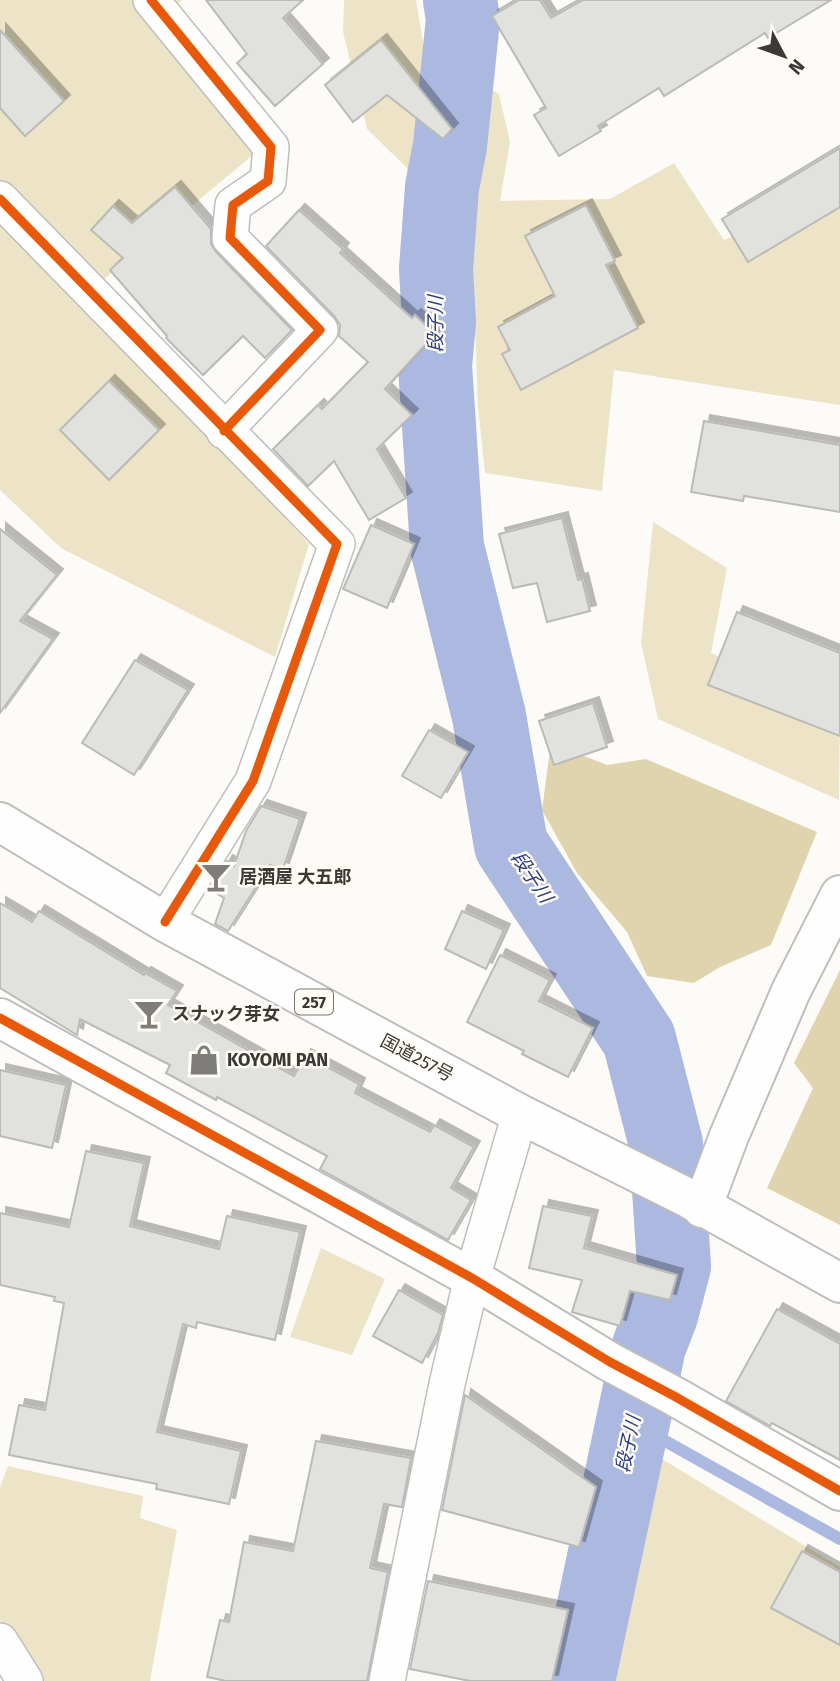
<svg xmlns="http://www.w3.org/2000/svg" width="840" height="1681" font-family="'Fira Sans','Noto Sans JP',sans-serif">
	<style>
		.green { fill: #ede4c7 }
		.forest { fill: #e0d4ae }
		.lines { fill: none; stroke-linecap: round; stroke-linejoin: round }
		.stream { stroke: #abb8df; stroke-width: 12 }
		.river { stroke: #abb8df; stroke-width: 74 }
		.building { fill: #e1e1de; stroke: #babab7; stroke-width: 2; filter: url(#shadow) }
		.minor-casing { stroke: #bfbebc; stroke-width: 38 }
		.tertiary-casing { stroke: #bfbebc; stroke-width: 42 }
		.trunk-casing { stroke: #bfbebc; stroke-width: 42 }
		.minor { stroke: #fffefe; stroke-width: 35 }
		.tertiary { stroke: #fffefe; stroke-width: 38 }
		.trunk { stroke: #fffefe; stroke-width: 38 }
		.cycleway-casing { stroke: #fefcf5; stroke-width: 13 }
		.cycleway { stroke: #e8590c; stroke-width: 9 }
		.labels { text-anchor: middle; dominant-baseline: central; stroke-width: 5; stroke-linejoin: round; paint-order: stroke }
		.shield { fill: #fefcf5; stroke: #75746f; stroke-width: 2 }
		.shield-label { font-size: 16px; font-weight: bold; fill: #3a3936 }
		.poi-label { font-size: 18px; font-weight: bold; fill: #3a3936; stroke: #fefcf5; text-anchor: start }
		.street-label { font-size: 18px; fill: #3a3936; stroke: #fefcf5 }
		.water-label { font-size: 19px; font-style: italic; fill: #2a3b81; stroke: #fefcf5 }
	</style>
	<defs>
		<filter id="shadow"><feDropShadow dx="6" dy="-6" stdDeviation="0" flood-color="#0004"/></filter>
	</defs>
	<rect width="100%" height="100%" fill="#fcfbf7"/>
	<g class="green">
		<polygon points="0,0 182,0 157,23 255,153 84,296 309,544 275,657 61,548 0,490"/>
		<polygon points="344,0 416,0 424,48 499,94 510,142 500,201 610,199 674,163 724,240 840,191 840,405 614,370 602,491 485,473 478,407 472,245 403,164 367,129 343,32"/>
		<polygon points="653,522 727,568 711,653 840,710 839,800 658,719 641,643"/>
		<polygon points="321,1248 385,1279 352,1355 290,1337"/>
		<polygon points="657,1456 840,1567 840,1681 606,1681"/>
		<polygon points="8,1466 143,1496 140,1518 177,1530 150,1681 37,1681 0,1620 0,1487"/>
	</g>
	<g class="forest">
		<polygon points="551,743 607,765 646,759 817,832 771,945 720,967 694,983 647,976 627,932 577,873 542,810"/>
		<polygon points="840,970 840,1225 767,1188 813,1088 794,1063"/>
	</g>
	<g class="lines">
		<polyline class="stream" points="633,1423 840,1539"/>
		<polyline class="river" points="460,0 463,19 450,146 442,187 436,269 439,322 435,366 447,547 489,716 511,845 639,1039 666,1144 674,1266 661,1315 649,1346 578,1681"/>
	</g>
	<g class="building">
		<polygon points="206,0 303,0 283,18 323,64 275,106 237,63 247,54"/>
		<polygon points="519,0 540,0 551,18 583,0 831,0 768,38 765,33 664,96 659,88 598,126 601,131 559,156 534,115 546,108 492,16"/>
		<polygon points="0,30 64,101 25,136 0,108"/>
		<polygon points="381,40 452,129 443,139 387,95 353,122 325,85"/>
		<polygon points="840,148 840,207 748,262 722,219"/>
		<polygon points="175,187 211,229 211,244 216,252 292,330 265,358 243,336 203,375 166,338 167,336 110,270 123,258 91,230 113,206 132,223"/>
		<polygon points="586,205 615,261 606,265 638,328 521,390 502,354 510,350 498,327 555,296 525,236"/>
		<polygon points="299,210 343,249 340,253 412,318 415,315 435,334 385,389 412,415 377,449 406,498 369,520 334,461 308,486 273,449 318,405 322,409 368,362 339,336 340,325 334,316 266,246"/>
		<polygon points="109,381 159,430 109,480 60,430"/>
		<polygon points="704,421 840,445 840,512 744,496 743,501 691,492"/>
		<polygon points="562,518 578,580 582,579 590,611 547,622 537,583 513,588 499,534"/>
		<polygon points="371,525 414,544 387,608 343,589"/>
		<polygon points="0,529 57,575 20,621 53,639 0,713"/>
		<polygon points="737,612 840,653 840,736 708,685"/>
		<polygon points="135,660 188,690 134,775 82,743"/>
		<polygon points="593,703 607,747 554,765 539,721"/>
		<polygon points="429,730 468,752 441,798 402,776"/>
		<polygon points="261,806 300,819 283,869 270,865 228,931 215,924 224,898 209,889 227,861 234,866 246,831"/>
		<polygon points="0,903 32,922 39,911 144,975 145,973 177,991 168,1005 294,1076 305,1055 359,1084 355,1093 430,1132 434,1125 474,1147 451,1188 471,1200 448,1240 320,1169 327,1156 217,1097 216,1100 166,1073 170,1065 80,1019 77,1035 0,988"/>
		<polygon points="462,911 504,930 486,969 445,949"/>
		<polygon points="500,955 550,980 539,1001 593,1028 568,1077 522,1054 524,1051 467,1022"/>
		<polygon points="0,1070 66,1085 52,1148 0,1136"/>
		<polygon points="86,1151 144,1163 130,1226 219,1249 227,1216 300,1232 275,1340 197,1322 196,1328 183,1324 157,1432 241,1451 229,1504 156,1489 157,1484 9,1455 19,1405 45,1410 64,1303 54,1301 55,1297 0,1285 0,1213 69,1227"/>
		<polygon points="543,1206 592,1216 584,1248 677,1275 670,1300 630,1291 620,1326 572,1312 582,1280 529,1268"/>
		<polygon points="399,1290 443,1315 438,1333 422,1363 373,1336"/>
		<polygon points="777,1309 840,1344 840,1460 772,1423 770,1426 726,1401"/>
		<polygon points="465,1395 596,1487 579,1547 442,1510"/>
		<polygon points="316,1441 411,1458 402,1507 384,1504 370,1568 388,1572 367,1681 226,1681 207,1677 220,1620 229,1622 244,1542 293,1551"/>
		<polygon points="802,1551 840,1572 840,1645 771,1608"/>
		<polygon points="428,1581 568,1610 552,1681 470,1681 410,1669"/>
	</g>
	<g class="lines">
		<g class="minor-casing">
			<g id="minor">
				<polyline points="151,0 271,147 268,181 233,205 230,238 320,330 224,431"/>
				<polyline points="0,199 337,544 253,781 165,922"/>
				<polyline points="0,1641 25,1681"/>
				<polyline points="387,1681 447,1384 472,1278 520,1114"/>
			</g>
		</g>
		<g class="tertiary-casing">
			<g id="tertiary">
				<polyline points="0,1018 472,1278 610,1362 674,1396 840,1491"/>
				<polyline points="702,1208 729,1136 791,991 840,895"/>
			</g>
		</g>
		<g class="trunk-casing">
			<polyline id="trunk" points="0,822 165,922 520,1114 686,1197 840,1283"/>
		</g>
		<use href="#minor" class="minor"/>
		<use href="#tertiary" class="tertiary"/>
		<use href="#trunk" class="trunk"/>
		<g class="cycleway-casing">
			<g id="cycleway">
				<polyline points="151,0 271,147 268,181 233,205 230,238 320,330 224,431"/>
				<polyline points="0,199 337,544 253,781 165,922"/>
				<polyline points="0,1018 472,1278 610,1362 674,1396 840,1491"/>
			</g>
		</g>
		<use href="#cycleway" class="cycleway"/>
	</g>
	<defs>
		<g id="bar-bare" transform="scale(2.415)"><path d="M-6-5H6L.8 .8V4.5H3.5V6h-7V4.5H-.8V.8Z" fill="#7e7d7a" stroke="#fefcf5" stroke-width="2.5" paint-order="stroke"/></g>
		<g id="shop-bare" transform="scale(2.415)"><path d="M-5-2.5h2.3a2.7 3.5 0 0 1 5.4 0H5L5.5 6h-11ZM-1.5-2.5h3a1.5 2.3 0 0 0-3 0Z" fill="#7e7d7a" stroke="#fefcf5" stroke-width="2.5" paint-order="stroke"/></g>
	</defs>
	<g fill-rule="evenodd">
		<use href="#bar-bare" x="216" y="877"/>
		<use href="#bar-bare" x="149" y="1014"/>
		<use href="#shop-bare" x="204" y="1060"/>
	</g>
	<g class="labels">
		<rect class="shield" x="295" y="989.5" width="38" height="25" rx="5"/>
		<g class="shield-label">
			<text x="314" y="1002">257</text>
		</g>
		<g class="poi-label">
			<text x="239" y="877">居酒屋 大五郎</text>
			<text x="172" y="1014">スナック芽女</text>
			<text x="227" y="1060">KOYOMI PAN</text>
		</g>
		<g class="street-label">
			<text transform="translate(417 1058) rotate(28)">国道257号</text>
		</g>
		<g class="water-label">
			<text transform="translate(435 324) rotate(-90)">段子川</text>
			<text transform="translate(532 877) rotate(56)">段子川</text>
			<text transform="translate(628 1444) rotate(-78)">段子川</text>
		</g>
	</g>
	<g transform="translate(784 56) rotate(131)" stroke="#fefcf5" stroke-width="5" paint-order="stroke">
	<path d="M0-5L12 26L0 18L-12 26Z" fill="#3a3936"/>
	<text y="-10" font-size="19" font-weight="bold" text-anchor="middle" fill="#3a3936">N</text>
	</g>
</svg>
